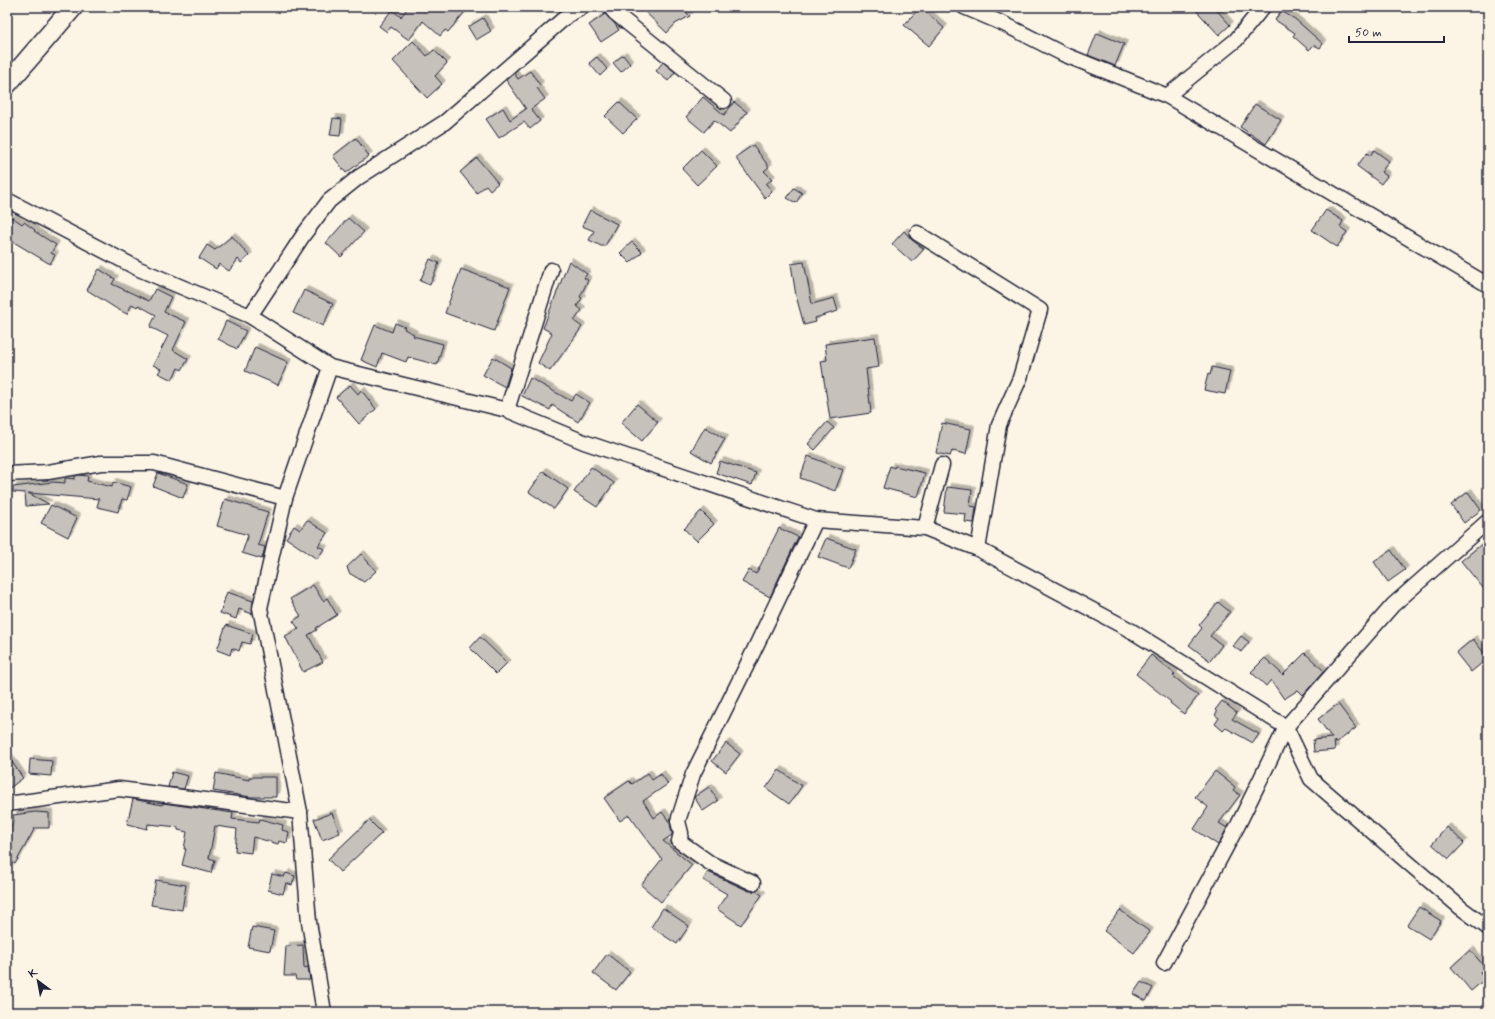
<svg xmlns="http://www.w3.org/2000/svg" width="1495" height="1019" font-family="Mynerve,sans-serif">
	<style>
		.building { fill: #c6c1bb; stroke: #22223b; filter: url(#shadow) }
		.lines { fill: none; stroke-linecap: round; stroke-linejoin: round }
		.street-casing { stroke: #22223b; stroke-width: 17 }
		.secondary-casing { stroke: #22223b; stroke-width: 22 }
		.street { stroke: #fcf5e5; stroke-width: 14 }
		.secondary { stroke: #fcf5e5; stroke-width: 19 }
	</style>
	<defs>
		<filter id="shadow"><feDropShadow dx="3.5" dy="-3.5" stdDeviation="0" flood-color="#0004"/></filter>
	</defs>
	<rect width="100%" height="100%" fill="#fcf5e5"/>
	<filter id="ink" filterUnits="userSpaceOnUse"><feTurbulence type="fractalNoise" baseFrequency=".025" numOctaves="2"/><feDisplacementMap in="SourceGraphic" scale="8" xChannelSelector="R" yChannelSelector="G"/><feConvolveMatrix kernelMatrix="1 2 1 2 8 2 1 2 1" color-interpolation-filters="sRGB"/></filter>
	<g filter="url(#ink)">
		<g class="building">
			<polygon points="408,7 469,7 448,32 445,30 440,36 423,21 409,40 391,27 387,32 379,26 392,10 401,17"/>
			<polygon points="640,7 681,7 690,16 675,24 667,33"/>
			<polygon points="920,7 944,28 929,46 904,25"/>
			<polygon points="1193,7 1214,7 1230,25 1219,35"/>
			<polygon points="1281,11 1295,19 1323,44 1320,48 1314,45 1309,50 1293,36 1295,33 1275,20"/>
			<polygon points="605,14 614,23 619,30 601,42 589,25"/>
			<polygon points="483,18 491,31 476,40 468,27"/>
			<polygon points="1097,33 1124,44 1115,66 1088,55"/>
			<polygon points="413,41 427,56 434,50 447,63 435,76 442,84 427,98 393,61"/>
			<polygon points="623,55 630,64 621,72 613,63"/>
			<polygon points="597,57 607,69 600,76 589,63"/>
			<polygon points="663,62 675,72 668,81 656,71"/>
			<polygon points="530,71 540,85 537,88 545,99 531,109 540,121 530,129 524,122 499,138 486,119 503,108 510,120 526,109 506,80 514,73 518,79"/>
			<polygon points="703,97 724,115 734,102 747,112 730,133 714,120 704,132 686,117"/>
			<polygon points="619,102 637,119 623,133 605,116"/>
			<polygon points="1255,104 1281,120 1266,144 1240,127"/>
			<polygon points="333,118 342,119 340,136 330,135"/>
			<polygon points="356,138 369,156 346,173 333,156"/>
			<polygon points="753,145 769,167 764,171 772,179 766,184 772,191 765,198 737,160 737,156"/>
			<polygon points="701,150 717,166 697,185 682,169"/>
			<polygon points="1374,150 1389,161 1381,172 1387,176 1381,184 1357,166 1367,153 1370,156"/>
			<polygon points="477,158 498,183 490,190 486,185 477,193 460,172"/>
			<polygon points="794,188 802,193 796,203 787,198"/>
			<polygon points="590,210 617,224 605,246 601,246 589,240 594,231 582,226"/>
			<polygon points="1326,210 1343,221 1340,227 1347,232 1337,247 1312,230"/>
			<polygon points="12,217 22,224 24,222 35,230 34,231 56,245 51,253 55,255 50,264 7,238 7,224"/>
			<polygon points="348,218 364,232 341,257 326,243"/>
			<polygon points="904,231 912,240 924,249 912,262 892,244"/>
			<polygon points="232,236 249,256 241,263 238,259 229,271 219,264 216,269 199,258 207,245 215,250"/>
			<polygon points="632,242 642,252 630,263 620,253"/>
			<polygon points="430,259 439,263 430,285 420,281"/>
			<polygon points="569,261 587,274 584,278 588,280 580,297 582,298 577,306 582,310 574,321 582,327 550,371 538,363 552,333 543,328"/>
			<polygon points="804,262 812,304 834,298 838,311 815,318 816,322 804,325 796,296 791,264"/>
			<polygon points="99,269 115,279 112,284 149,301 155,289 171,297 164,312 186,322 173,350 188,359 182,370 178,368 172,380 158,373 161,369 153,365 168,336 150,327 156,315 138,305 137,307 132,304 127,314 117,309 87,290"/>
			<polygon points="461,269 510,287 494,331 445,313"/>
			<polygon points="304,290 333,304 323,326 293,313"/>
			<polygon points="226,321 246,331 237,349 218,339"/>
			<polygon points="395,323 405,327 404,329 414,334 413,336 443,344 437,365 408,357 406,362 382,353 377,367 361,360 375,325 392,332"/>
			<polygon points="875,337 879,367 866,369 871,413 830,419 821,361 827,360 825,344"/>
			<polygon points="255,347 288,362 278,385 245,371"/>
			<polygon points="493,357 511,368 505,387 483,375"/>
			<polygon points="1212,367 1230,371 1225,394 1204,390 1208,374 1210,375"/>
			<polygon points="530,378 571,401 576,394 590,403 578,422 552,405 550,410 522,396"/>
			<polygon points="350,385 358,394 361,390 376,409 359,424 336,397"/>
			<polygon points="637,404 658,422 642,441 621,423"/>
			<polygon points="827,422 834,428 815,450 808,444"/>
			<polygon points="942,423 971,429 966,454 952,451 950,456 936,453"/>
			<polygon points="705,427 725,439 711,463 691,451"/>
			<polygon points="808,456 843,470 835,491 800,478"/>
			<polygon points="720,461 756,473 752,485 716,473"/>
			<polygon points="890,466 894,468 895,466 925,473 918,497 883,488"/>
			<polygon points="591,467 614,483 597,507 574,492"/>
			<polygon points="543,471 568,489 554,509 529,492"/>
			<polygon points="158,473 188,484 183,498 153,486"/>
			<polygon points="79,475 88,476 87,481 112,487 113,482 131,487 127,500 122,499 118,512 97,507 99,499 28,493 49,504 26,506 25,493 13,492 13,487 53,482 65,483 65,478 75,479 75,476"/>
			<polygon points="947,487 972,490 970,506 976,507 974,523 965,522 966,514 944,512"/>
			<polygon points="1468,492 1481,510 1464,523 1451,505"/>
			<polygon points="225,499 268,512 258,545 265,547 262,559 242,553 248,535 217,526"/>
			<polygon points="51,505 77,518 68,537 41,523"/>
			<polygon points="701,511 714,524 697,541 684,529"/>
			<polygon points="307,520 327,533 318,546 324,549 317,559 286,538 294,526 300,530"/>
			<polygon points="779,528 798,537 770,597 742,582 749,570 756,574"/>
			<polygon points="826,538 856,549 848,568 818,557"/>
			<polygon points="1488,539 1488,594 1461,561"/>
			<polygon points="1391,550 1405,570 1388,582 1374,562"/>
			<polygon points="361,554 376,571 364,582 349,573 347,567"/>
			<polygon points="313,585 323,601 327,598 337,615 316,628 317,630 308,635 323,662 303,672 285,636 299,629 293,621 301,616 290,599"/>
			<polygon points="227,592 253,601 252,614 239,609 236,619 220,613"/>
			<polygon points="1218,602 1230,612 1210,636 1222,645 1210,661 1189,645 1202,628 1199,625"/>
			<polygon points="226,625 253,634 250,644 242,642 239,651 232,648 230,655 217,650"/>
			<polygon points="1241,636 1249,642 1241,652 1233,646"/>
			<polygon points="480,637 507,663 496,674 470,648"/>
			<polygon points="1473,639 1488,658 1471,672 1456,653"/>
			<polygon points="1305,653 1324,671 1303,695 1298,690 1284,699 1271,680 1266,686 1251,672 1265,658 1283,675"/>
			<polygon points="1151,655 1175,674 1173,676 1198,696 1184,714 1170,703 1171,702 1136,674"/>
			<polygon points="1222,701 1237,713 1232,719 1259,734 1253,743 1226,728 1223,731 1215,724 1219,718 1215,715 1217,712 1215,710"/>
			<polygon points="1338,704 1356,728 1336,743 1334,741 1335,750 1314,752 1313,740 1332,738 1318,719"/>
			<polygon points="726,743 740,754 726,772 712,761"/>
			<polygon points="7,755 23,778 7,790"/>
			<polygon points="30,759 52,761 51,776 29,774"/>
			<polygon points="779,770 802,786 789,804 766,788"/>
			<polygon points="1215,771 1235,787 1233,790 1240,795 1219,823 1227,828 1218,845 1194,829 1208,807 1195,797"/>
			<polygon points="172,772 188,776 184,789 168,787"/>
			<polygon points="216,773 249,780 249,777 276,777 276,797 251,797 213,791"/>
			<polygon points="648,773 652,780 661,774 668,784 643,801 654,818 662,812 670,823 672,833 672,835 663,841 692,865 661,902 641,885 662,859 629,815 620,821 604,798 629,781 632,784"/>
			<polygon points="709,787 718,801 703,811 694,797"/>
			<polygon points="133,799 162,805 163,803 233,813 232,819 259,822 260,819 283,825 282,830 289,832 287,843 279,841 278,844 253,837 251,853 235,851 237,829 215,826 209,858 215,860 211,873 182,865 186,849 184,849 187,832 178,830 178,827 148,824 147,829 127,824"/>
			<polygon points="35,812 49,813 49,828 35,828 15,864 7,860 7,833 14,821 13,815"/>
			<polygon points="332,813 340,833 322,840 314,819"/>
			<polygon points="369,820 382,833 340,872 328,859"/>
			<polygon points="1447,827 1464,843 1449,859 1432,844"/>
			<polygon points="708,872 749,891 756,891 762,895 741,925 717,909 727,894 703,880"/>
			<polygon points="286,873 295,876 292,885 286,883 283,894 268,890 272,874 284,877"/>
			<polygon points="156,880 186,885 182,910 151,905"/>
			<polygon points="1419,907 1441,921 1429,939 1407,925"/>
			<polygon points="663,908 689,926 677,944 651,927"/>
			<polygon points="1120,910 1150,932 1134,953 1104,931"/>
			<polygon points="252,927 274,931 270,951 248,947"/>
			<polygon points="303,945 304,968 308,967 310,980 296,980 295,976 284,976 286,946"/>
			<polygon points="1470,950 1485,967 1480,972 1485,979 1471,991 1451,967"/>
			<polygon points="607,954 630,972 616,990 593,973"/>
			<polygon points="1141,982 1153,988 1146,1001 1133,994"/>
		</g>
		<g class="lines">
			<g class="street-casing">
				<g id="street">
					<polyline points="610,7 615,13 724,101"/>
					<polyline points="964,7 1004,24 1063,54 1167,96 1488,285"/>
					<polyline points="1167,96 1236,40 1263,7"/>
					<polyline points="7,200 139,269 250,316 330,367 507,410 584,442 816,520 925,528 978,549 1130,630 1286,727 1311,779 1461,908 1488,928"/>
					<polyline points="917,233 1040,310 1020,378 999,425 978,549"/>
					<polyline points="250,316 304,234 329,201 359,177 445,122 568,15 583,7"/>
					<polyline points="507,410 551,270"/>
					<polyline points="7,474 48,472 101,463 154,463 285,498"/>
					<polyline points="925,528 942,465"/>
					<polyline points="7,804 119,789 300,812"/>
					<polyline points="753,883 710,863 679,841 681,833 678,821 693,774 746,667 816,520"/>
					<polyline points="1164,963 1238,825 1286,727 1393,605 1488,521"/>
					<polyline points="324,1012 309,922 300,812 260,608 285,498 330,367"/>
				</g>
			</g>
			<g class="secondary-casing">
				<polyline id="secondary" points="7,84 73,7"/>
			</g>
			<use href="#street" class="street"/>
			<use href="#secondary" class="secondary"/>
		</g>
	</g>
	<rect width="1495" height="1019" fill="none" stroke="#fcf5e5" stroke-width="24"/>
	<rect x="12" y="12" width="1471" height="995" fill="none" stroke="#22223b" stroke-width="1.5" filter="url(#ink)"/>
	<g transform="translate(38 981) rotate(328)" stroke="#fcf5e5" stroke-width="3" paint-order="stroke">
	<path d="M0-3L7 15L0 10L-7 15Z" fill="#22223b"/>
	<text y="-6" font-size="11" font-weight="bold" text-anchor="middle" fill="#22223b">K</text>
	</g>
	<path d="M1349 36v6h95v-6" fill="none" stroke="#22223b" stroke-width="2"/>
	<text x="1355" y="36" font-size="12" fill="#22223b" stroke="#fcf5e5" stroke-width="3" paint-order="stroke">50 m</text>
</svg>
